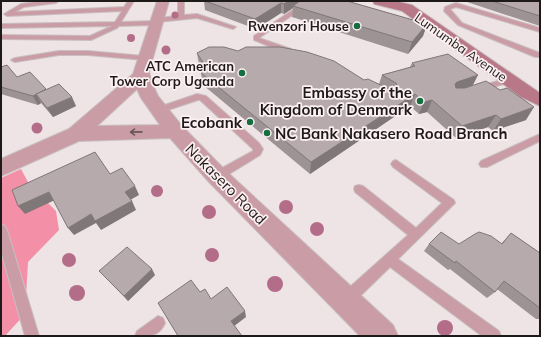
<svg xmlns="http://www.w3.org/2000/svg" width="541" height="337" font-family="Mulish,sans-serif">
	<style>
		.forest { fill: #f390a7 }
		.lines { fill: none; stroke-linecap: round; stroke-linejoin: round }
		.service-casing { stroke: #c9bfc0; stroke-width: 2 }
		.tertiary-casing { stroke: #c9bfc0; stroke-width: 2 }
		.secondary-casing { stroke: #c9bfc0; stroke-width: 2 }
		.service { fill: #ca9da6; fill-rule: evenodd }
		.tertiary { fill: #ca9da6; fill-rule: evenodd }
		.secondary { fill: #b97887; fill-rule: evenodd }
		.tree { fill: #b46d89 }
		.wall { fill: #9d9294 }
		.shaded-wall { fill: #7f7778 }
		.building { fill: #b6aaac; stroke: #7f7778 }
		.oneway { stroke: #6b5559 }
		.poi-dot { fill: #166d40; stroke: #fcf0f2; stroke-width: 1.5 }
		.labels { text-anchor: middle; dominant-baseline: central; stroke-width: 3.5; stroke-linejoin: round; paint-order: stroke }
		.far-poi-label { font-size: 13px; font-weight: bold; fill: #1e1a1a; stroke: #fcf0f2; text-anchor: end }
		.far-street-label { font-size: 13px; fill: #1e1a1a; stroke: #fcf0f2 }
		.poi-label { font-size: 15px; font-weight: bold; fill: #1e1a1a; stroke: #fcf0f2; text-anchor: end }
		.street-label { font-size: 15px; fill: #1e1a1a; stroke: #fcf0f2 }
	</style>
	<rect width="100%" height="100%" fill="#eee3e5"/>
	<polygon class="forest" points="21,169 29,184 56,211 59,230 28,262 25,314 5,336 1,336 1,178"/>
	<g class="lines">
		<g class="service-casing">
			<g id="service">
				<polygon points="41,1 59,1 56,3 24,7 15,12 124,7 128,1 134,1 121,22 155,21 155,19 157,18 178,16 178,1 184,1 184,15 197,14 236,27 233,29 197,18 158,22 158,24 156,25 119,26 117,28 91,40 1,39 1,35 90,36 112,26 1,28 1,24 115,22 122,11 7,16 4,14 21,4"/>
				<polygon points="306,1 313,1 259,38 291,49 291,53 285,53 254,40 254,36"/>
				<polygon points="456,3 540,28 540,32 456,7 450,9 462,23 540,53 540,57 535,57 458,25 444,11 445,7"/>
				<polygon points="59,51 88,51 144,56 148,58 144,60 88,55 59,55 15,62 11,60 15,58"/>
				<polygon points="508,78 512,80 511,82 480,91 476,89 477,87"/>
				<polygon points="197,94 206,96 259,143 263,149 260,155 221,179 213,179 212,176 213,173 253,151 253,149 200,100 198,100 159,113 155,110 156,108"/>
				<polygon points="540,134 540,141 487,167 481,167 479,164 481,161"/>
				<polygon points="396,160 454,200 455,203 398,259 499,331 501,336 482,336 390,267 352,304 347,306 342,304 340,299 342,294 408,235 355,192 354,189 355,186 359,185 363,186 416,228 442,203 393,167 391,164 393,161"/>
				<polygon points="1,225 5,226 7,230 39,336 25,336 1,251"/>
				<path d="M158 316 163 318 165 323C159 337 148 336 135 336L137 331Z"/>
			</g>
		</g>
		<g class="tertiary-casing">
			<path id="tertiary" d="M157 1H169L149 72 152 83 158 96 182 126 225 170 393 325 398 336H360L209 182 170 138 79 141 1 176V159L69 129 133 74ZM137 89 141 98 160 125 97 126Z"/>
		</g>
		<g class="secondary-casing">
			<polygon id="secondary" points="373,1 395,1 412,5 540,93 540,106 521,97 402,11 374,4"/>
		</g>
		<use href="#service" class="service"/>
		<use href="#tertiary" class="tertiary"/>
		<use href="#secondary" class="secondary"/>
	</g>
	<g class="tree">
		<circle cx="175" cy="15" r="3.5"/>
		<circle cx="131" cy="38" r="4"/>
		<circle cx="166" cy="50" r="4.5"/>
		<circle cx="37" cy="128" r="5.5"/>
		<circle cx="157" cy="191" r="6"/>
		<circle cx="286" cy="207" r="7"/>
		<circle cx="209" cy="212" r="7"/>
		<circle cx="317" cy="229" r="7"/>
		<circle cx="212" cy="255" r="7"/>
		<circle cx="69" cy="260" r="7"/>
		<circle cx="275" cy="284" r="8"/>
		<circle cx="77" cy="293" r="8"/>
		<circle cx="445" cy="328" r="8"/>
	</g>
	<g class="wall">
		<polygon points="204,1 347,1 427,24 423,36 408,54 292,17 293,8 284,14 281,13 256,29 205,10"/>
		<polygon points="464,1 540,1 540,26"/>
		<polygon points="238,51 364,80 379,84 382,75 410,67 412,63 472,86 526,120 493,131 488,127 456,138 427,112 419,114 410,106 310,174 203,85 201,73 203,71 199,65 197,53"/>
		<polygon points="1,67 17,77 46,90 76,106 53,117 41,103 38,105 1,94"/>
		<polygon points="511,233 540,253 540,319 536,319 497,289 495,292 487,298 450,269 448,270 424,251 429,244 501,244"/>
		<polygon points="99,271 155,275 128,301 104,276"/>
	</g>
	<g class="shaded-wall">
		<polygon points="289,1 303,1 293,6 293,8 284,14 284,4"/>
		<polygon points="281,3 281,13 256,29 255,19"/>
		<polygon points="427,24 423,36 408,54 412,42"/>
		<polygon points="478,75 472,87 452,94 455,84 457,82"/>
		<polygon points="36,94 41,103 38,105 33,96"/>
		<polygon points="415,94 410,106 310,174 311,162"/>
		<polygon points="72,97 76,106 53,117 47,108"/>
		<polygon points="432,100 427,112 419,114 424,102"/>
		<polygon points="534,107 526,120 493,131 501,119"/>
		<polygon points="496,115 488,127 456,138 462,126"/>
		<polygon points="135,186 139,195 130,200 125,192"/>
		<polygon points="49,192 55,200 25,214 18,206"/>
		<polygon points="132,201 136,210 101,230 96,223 74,235 68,228 91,214"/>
		<polygon points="152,269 155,275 128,301 124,296"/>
		<polygon points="245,311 246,317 233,327 231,321"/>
	</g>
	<g class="building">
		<polygon points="205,1 289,1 284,4 281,3 255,19"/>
		<polygon points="300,1 347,1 427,24 412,42 293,6"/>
		<polygon points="492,1 540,1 540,16"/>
		<polygon points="209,47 224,47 238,51 246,47 280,47 307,52 334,61 364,80 368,79 389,89 395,89 397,85 396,83 382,75 415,66 412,63 448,54 478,75 457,82 455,84 456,88 465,88 486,81 500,90 507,88 534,107 501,119 496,115 462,126 432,100 424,102 415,94 311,162 201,73 207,69 197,53"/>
		<polygon points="7,65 17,77 30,72 46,89 33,96 1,87 1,67"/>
		<polygon points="59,84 72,97 47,108 36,94"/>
		<polygon points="95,152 110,174 122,168 135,186 125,192 132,201 95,221 91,214 68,228 49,192 18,206 12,190"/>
		<polygon points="441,232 459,244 475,234 479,232 491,236 502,244 511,233 540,253 540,308 504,281 495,292 456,261 455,263 429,244"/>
		<polygon points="127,247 152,269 124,296 99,271"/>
		<polygon points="191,280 200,292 205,289 211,299 227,287 245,311 231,321 242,336 178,336 158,303"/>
	</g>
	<defs><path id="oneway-shaft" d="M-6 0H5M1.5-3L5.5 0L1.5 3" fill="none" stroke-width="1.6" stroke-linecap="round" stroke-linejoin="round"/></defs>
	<use class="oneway" href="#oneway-shaft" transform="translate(136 132) rotate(179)"/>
	<g class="poi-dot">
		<circle cx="357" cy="26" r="4"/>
		<circle cx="242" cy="73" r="4"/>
		<circle cx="420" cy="101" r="4"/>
		<circle cx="250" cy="122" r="4"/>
		<circle cx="267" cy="133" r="4"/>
	</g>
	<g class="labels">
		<g class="far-poi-label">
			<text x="349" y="26">Rwenzori House</text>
			<text x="234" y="66">ATC American<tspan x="234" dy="15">Tower Corp Uganda</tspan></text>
		</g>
		<g class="far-street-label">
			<text transform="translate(461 47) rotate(35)">Lumumba Avenue</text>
		</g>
		<g class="poi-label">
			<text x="412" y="92">Embassy of the<tspan x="412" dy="17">Kingdom of Denmark</tspan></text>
			<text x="242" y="122">Ecobank</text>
			<text x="275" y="133" text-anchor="start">NC Bank Nakasero Road Branch</text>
		</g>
		<g class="street-label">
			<text transform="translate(226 184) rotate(45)">Nakasero Road</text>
		</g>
	</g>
	<rect width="541" height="337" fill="none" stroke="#1e1a1a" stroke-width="4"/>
</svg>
